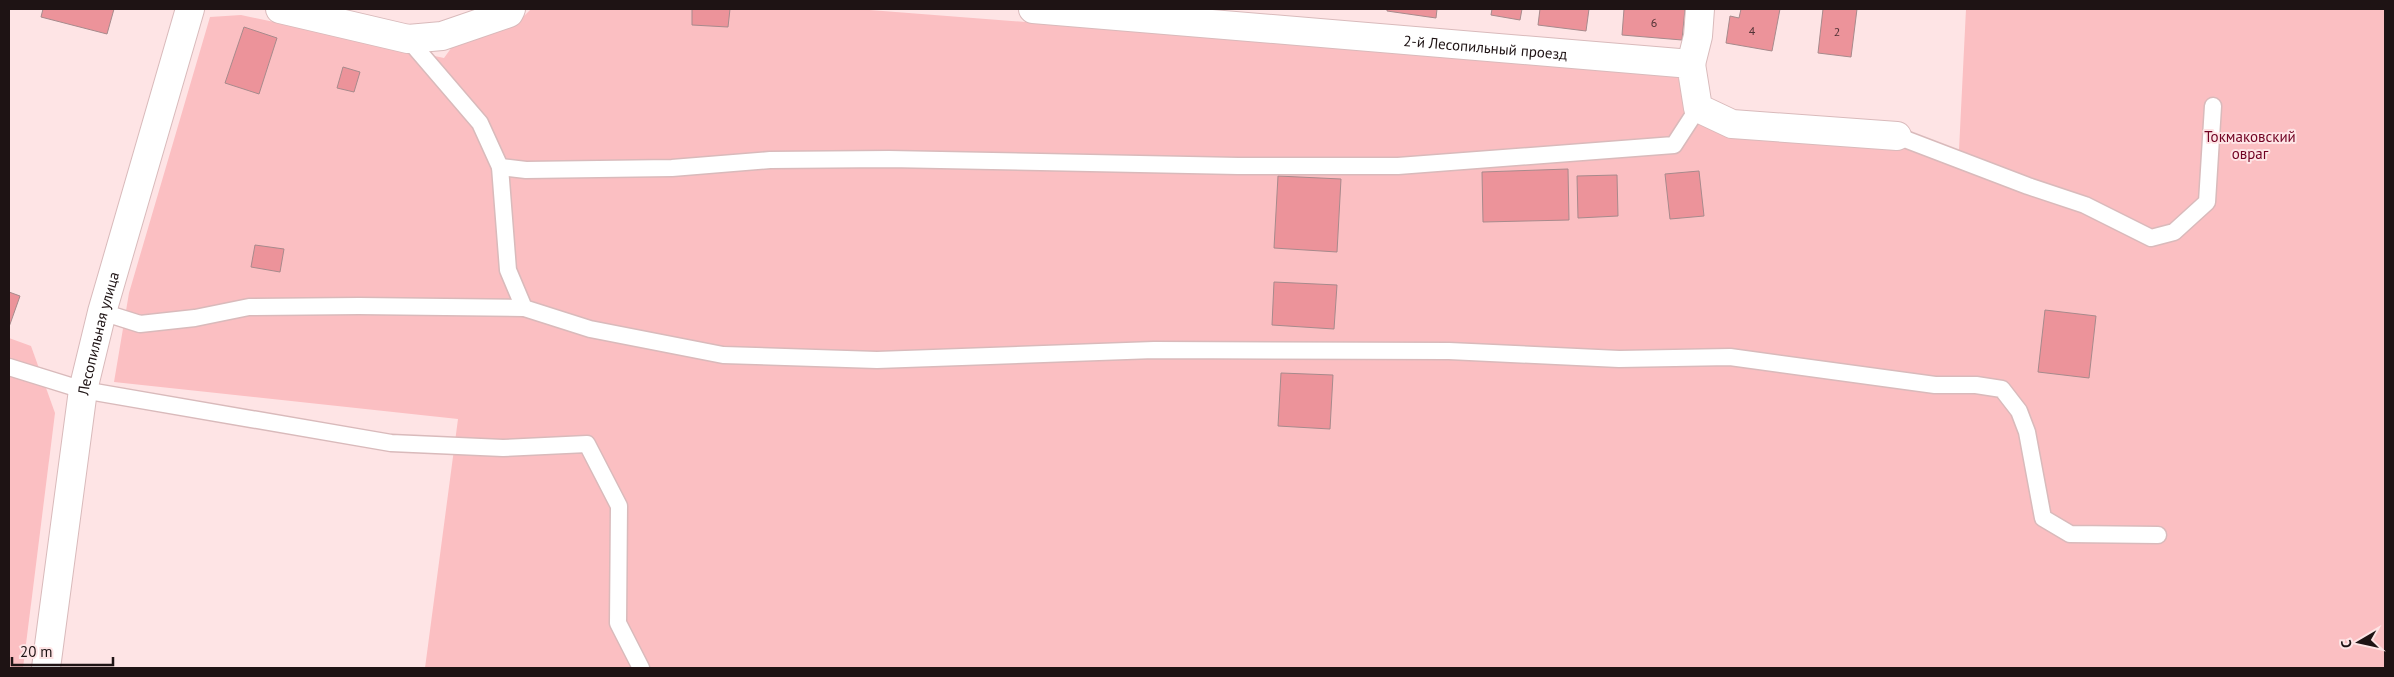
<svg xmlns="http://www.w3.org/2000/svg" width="2394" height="677" font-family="'PT Sans',sans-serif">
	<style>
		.green { fill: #fbbfc2 }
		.building { fill: #ec939a; stroke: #a78a8c }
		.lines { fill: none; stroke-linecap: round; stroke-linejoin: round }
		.lane-casing { stroke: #d9babb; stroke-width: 19 }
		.street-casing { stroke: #d9babb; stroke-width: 30 }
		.lane { stroke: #fff; stroke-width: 16 }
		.street { stroke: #fff; stroke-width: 28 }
		.labels { text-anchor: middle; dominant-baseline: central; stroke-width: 4; stroke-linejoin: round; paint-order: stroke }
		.number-label { font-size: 12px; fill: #523336 }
		.street-label { font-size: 15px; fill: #1e1314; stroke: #fee4e5 }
		.park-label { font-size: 15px; fill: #710223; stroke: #fee4e5 }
	</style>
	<rect width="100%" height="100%" fill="#fee4e5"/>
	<g class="green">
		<polygon points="531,9 857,9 1682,73 1686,111 1893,144 1959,150 1966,9 2385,9 2385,668 425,668 458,419 114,382 129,293 210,17 241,15 444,58 457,40 517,23"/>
		<polygon points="9,338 31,346 55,413 23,668 9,668"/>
	</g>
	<g class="building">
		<polygon points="43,9 114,9 107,34 41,17"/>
		<polygon points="692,9 730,9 728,27 692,25"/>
		<polygon points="1387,9 1437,9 1436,18 1387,11"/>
		<polygon points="1492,9 1522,9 1520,20 1491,15"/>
		<polygon points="1540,9 1589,9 1586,31 1538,25"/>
		<polygon points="1624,9 1685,9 1682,40 1622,35"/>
		<polygon points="1741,9 1780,9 1772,51 1726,43 1730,16 1739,18"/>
		<polygon points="1823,9 1857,9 1851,57 1818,53"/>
		<polygon points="244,27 277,38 259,94 225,83"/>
		<polygon points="343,67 360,72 354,92 337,88"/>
		<polygon points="1568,169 1569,220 1483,222 1482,172"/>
		<polygon points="1699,171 1704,216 1670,219 1665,174"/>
		<polygon points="1617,175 1618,216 1578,218 1577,176"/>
		<polygon points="1278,176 1341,179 1337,252 1274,248"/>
		<polygon points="255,245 284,249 280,272 251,267"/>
		<polygon points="1274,282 1337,285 1334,329 1272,325"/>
		<polygon points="9,292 20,296 9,327"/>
		<polygon points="2045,310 2096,316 2089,378 2038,372"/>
		<polygon points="1281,373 1333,375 1330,429 1278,426"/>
	</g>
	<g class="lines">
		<g class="lane-casing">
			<g id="lane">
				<polyline points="408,39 480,123 500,167 508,270 524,308 590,329 723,355 877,360 1154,350 1449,351 1619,359 1730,357 1935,385 1976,385 2002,389 2019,411 2027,432 2043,518 2070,534 2158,535"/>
				<polyline points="1897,136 2028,186 2085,205 2151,238 2174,232 2207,202 2213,106"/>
				<polyline points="500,167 526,170 672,168 770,160 889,159 1238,166 1398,166 1674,145 1698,108"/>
				<polyline points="102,312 140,324 195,318 249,307 359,306 524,308"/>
				<polyline points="9,367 83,390 391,443 503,448 587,444 619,506 618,623 641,668"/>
			</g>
		</g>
		<g class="street-casing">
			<g id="street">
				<polyline points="280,9 408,39 442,36 509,13 511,9"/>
				<path id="s1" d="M1033 9 1691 64 1698 108 1732 124 1897 136"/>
				<polyline points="1691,64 1698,36 1700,9"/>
				<path id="s2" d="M46 668 83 390 102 312 190 9"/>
			</g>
		</g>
		<use href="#lane" class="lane"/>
		<use href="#street" class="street"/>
	</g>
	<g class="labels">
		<g class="number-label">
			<text x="1654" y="22">6</text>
			<text x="1752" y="30">4</text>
			<text x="1837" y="31">2</text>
		</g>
		<g class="street-label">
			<text stroke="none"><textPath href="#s1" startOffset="454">2-й Лесопильный проезд</textPath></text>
			<text stroke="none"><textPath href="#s2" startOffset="339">Лесопильная улица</textPath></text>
		</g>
		<g class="park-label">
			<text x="2250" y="136">Токмаковский<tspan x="2250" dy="17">овраг</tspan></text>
		</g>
	</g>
	<rect width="2394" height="677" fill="none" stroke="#1e1314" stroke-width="20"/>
	<g transform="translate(2359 642) rotate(261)" stroke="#fee4e5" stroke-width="4" paint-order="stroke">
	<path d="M0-4L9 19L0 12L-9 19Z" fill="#1e1314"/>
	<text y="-8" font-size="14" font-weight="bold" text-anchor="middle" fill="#1e1314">С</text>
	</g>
	<path d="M12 657v8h101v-8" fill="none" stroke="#1e1314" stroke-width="2.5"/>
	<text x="20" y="657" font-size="15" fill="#1e1314" stroke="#fee4e5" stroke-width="4" paint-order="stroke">20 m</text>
</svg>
